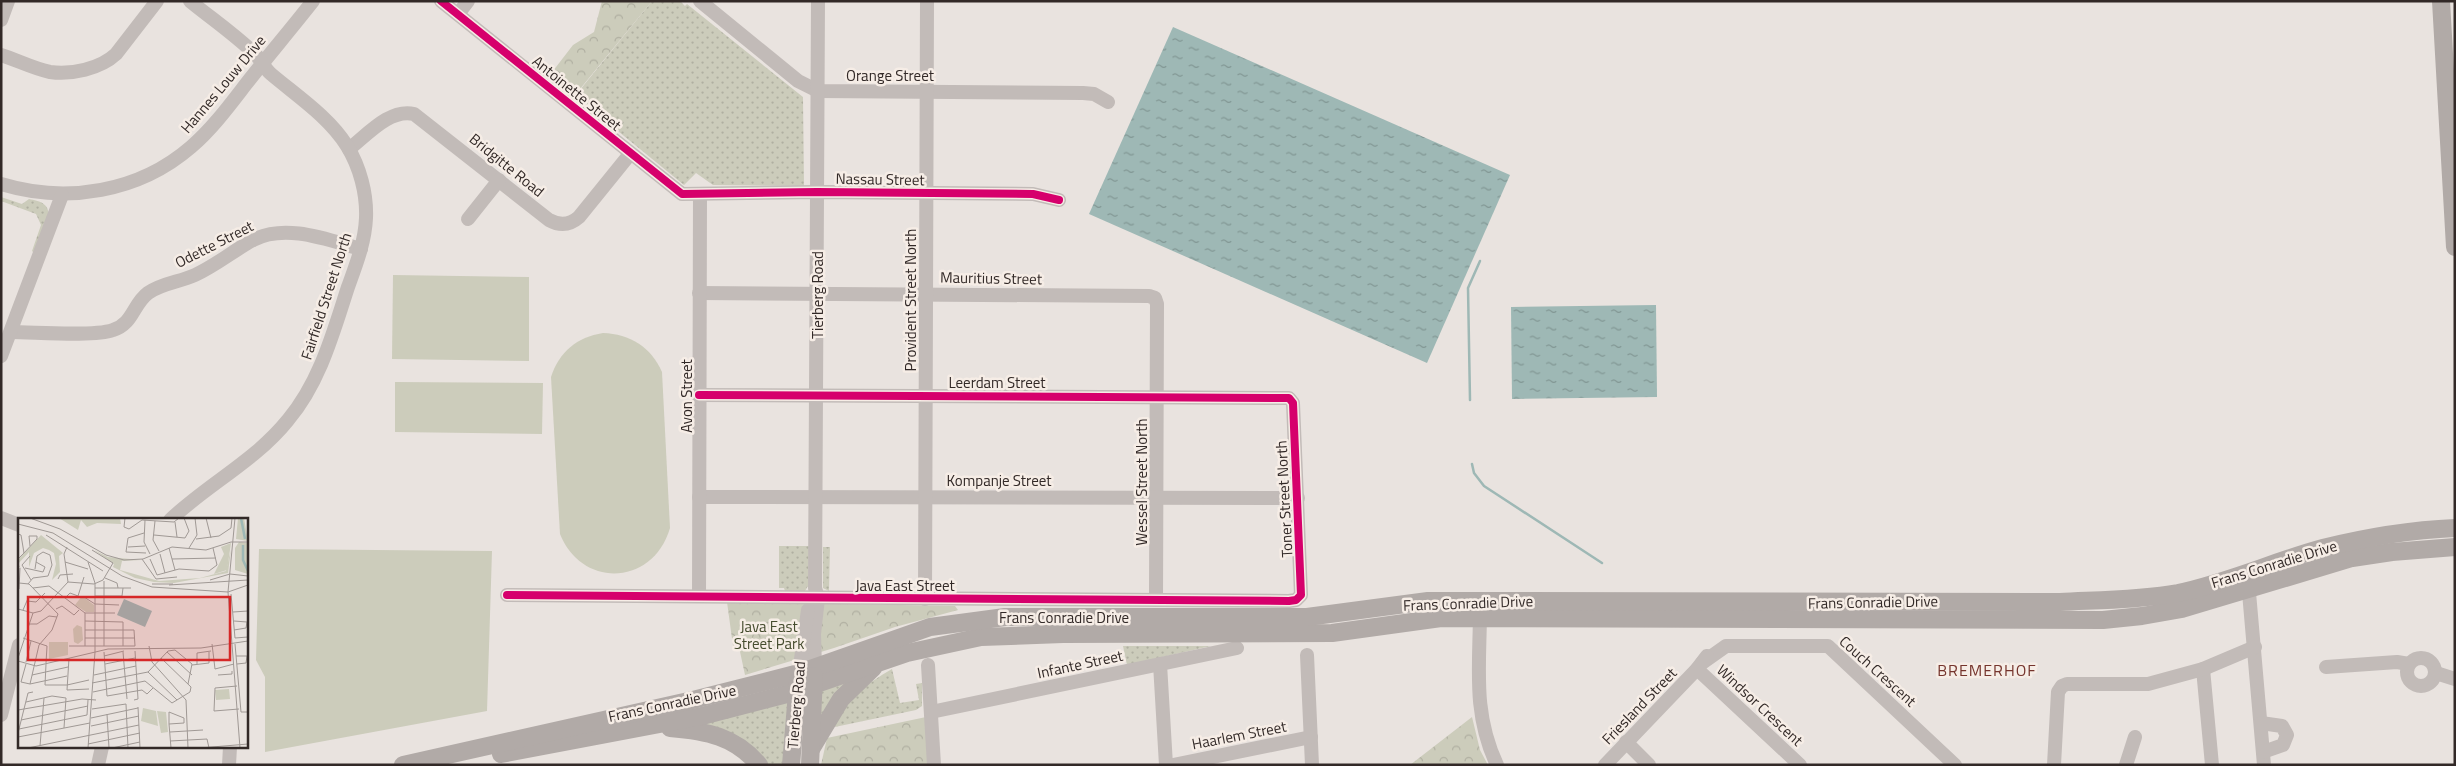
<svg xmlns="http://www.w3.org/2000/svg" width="2456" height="766" font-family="'Titillium Web',sans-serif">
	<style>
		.grass { fill: url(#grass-dots) }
		.forest { fill: url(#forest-crowns) }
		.garden { fill: #ccb }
		.water { fill: url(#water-ripples) }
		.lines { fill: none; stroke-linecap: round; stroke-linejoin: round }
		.stream { stroke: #9eb8b5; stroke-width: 2.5 }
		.minor { stroke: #c2bbb8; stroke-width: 14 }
		.major { stroke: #b1aaa7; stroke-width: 18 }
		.cycleway-casing { stroke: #f6ede6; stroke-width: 11 }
		.cycleway { stroke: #d6006c; stroke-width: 8 }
		.labels { text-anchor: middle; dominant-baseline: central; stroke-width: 5; stroke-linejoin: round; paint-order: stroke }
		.street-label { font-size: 15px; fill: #322927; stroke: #f6ede6 }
		.park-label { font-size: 15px; fill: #454c2e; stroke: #f6ede6 }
		.neighbourhood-label { font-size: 16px; letter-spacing: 1px; fill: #75342c; stroke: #f6ede6 }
		.inset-river { fill: none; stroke: #9eb8b5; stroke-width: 2.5 }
		.inset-road { fill: none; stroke: #a09995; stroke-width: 1 }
		.view { fill: #d62828; fill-opacity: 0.15; stroke: #d62828; stroke-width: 2.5 }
		.inset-edge { fill: none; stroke: #322927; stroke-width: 2.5 }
	</style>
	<defs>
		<pattern id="grass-dots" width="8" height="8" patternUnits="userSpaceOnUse" patternTransform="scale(1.25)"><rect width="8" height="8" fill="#ccb"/><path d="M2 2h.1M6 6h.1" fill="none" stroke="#b0afa1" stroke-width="1.8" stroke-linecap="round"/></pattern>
		<pattern id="forest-crowns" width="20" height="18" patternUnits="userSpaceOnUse" patternTransform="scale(1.25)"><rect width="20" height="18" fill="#ccb"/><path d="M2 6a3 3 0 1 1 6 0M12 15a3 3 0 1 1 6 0" fill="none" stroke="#b0afa1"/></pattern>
		<pattern id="water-ripples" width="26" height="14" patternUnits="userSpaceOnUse" patternTransform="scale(1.25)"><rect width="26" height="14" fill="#9eb8b5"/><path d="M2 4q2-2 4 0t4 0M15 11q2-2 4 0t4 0" fill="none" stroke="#819693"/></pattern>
	</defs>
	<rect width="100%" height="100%" fill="#e9e3df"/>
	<g class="grass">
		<polygon points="652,1 680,1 685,6 687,4 803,97 804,186 713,185 696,173 684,185 575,96"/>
		<path d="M1 197 22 204 29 199C40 201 48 203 49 215L35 253 32 251 41 225 36 214 1 201Z"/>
		<polygon points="779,546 809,546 808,586 805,591 785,591 784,588 779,588"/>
		<polygon points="823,547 830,547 829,591 823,588"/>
		<polygon points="1123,646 1211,646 1127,665"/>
		<path d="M892 669 900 703 919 700 916 684 922 683V706L916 710 830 728C843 703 867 683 892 669Z"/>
		<polygon points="846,683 819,727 821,691"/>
		<polygon points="789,701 784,765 765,765 694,724"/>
	</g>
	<g class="forest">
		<polygon points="602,1 652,1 571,100 546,80 573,45 594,32"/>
		<polygon points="727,602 955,606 958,610 895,627 834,648 745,675 739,647 733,646"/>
		<polygon points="926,717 928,765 821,765 827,738"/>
		<polygon points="1472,717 1480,750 1488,765 1410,765"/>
	</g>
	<g class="garden">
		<polygon points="393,275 529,277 529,361 392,359"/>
		<path d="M603 333C630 334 651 347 662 372L670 528C653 586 582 589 560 534L551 377C559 352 577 337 603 333Z"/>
		<polygon points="395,382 543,383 542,434 395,432"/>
		<polygon points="259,549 492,551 487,711 265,752 265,677 256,660"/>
	</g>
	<g class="water">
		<polygon points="1173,27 1510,175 1427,363 1089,214"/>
		<polygon points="1656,305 1657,397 1512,399 1511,307"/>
	</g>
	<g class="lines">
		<g class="stream">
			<polyline points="1470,400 1468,288 1480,261"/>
			<polyline points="1472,464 1474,473 1484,486 1602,563"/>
		</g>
		<g class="minor">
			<polyline points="441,1 682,194 817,192 1033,194 1059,200"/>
			<polyline points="700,1 798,81 818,91 1083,93 1094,94 1108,102"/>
			<polyline points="458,14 468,1"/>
			<polyline points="1,20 8,1"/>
			<path d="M1 55C17 60 34 69 50 72 71 75 100 69 116 54L157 1"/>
			<path d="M349 149C367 135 390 108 414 114L549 220C560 226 570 225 579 217L630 154"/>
			<path d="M1 184C67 204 139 192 191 147 212 129 229 106 246 84 268 56 291 29 313 1"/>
			<polyline points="468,219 499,180"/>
			<polyline points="699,293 1149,296 1155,298 1157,304 1156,600"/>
			<path d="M11 332C35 332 94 337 113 330 133 324 133 304 148 293 162 283 180 282 195 275 215 266 233 251 253 240 286 223 328 240 361 249"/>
			<polyline points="1,356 62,195"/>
			<polyline points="699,497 1298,498"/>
			<polyline points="1,518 19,525"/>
			<path d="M170 520C208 484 255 461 288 420 320 382 333 333 348 287 356 265 365 242 366 218 367 194 360 167 347 146 329 117 297 96 271 74 265 69 262 62 257 56 237 36 212 19 190 1"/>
			<polyline points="2248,581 2264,765"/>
			<polyline points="507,595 1289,601 1296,600 1301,595 1293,403 1289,398 699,395"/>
			<polyline points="699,596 700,195"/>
			<polyline points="925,599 927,1"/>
			<path d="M1480 609C1480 665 1472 712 1497 765"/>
			<polyline points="1307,655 1312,765"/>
			<circle cx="2421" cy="672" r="14"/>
			<polyline points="1702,663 1726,646 1828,646 1955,765"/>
			<polyline points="1160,664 1166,765"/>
			<polyline points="928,665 934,765"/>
			<polyline points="2326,667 2397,662 2409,664"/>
			<polyline points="815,668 814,634 818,598 815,588 818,1"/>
			<polyline points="1697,669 1800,765"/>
			<polyline points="2203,669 2212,765"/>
			<polyline points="799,673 808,610"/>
			<polyline points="2436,673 2455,679"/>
			<polyline points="931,712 1237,648"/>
			<polyline points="1,715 19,645"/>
			<polyline points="2261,723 2282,726 2287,735 2283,745 2263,752"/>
			<polyline points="1626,742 1649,765"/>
			<polyline points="98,765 102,747"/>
			<polyline points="229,765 230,747"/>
			<polyline points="1173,765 1311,737"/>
			<polyline points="1605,765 1697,669 1707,656"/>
			<polyline points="2054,765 2058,692 2062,686 2067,684 2148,684 2203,669 2255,647"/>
			<polyline points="2126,765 2135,737"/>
		</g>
		<g class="major">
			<polyline points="2441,1 2455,247"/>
			<path d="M670 728C706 731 735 736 759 765"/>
			<polyline points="811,749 841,699 873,668"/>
			<polyline points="501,754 702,716 787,694 907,653 981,637 1063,634 1332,633 1441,618 2103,620 2142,616 2182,609 2352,558 2392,552 2455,547"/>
			<path d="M403 765 693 700 799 673 930 627 1005 617H1307L1428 601H1480L2060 602C2099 600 2139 600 2178 593 2227 583 2275 561 2323 548 2367 537 2410 530 2455 528"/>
			<polyline points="791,765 798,681"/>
			<polyline points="810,765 814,676"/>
		</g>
		<g class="cycleway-casing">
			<g id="cycleway">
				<polyline points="441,1 682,194 817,192 1033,194 1059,200"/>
				<polyline points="507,595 1289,601 1296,600 1301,595 1293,403 1289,398 699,395"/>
			</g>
		</g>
		<use href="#cycleway" class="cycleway"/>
	</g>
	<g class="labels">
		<g class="street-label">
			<text x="890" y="75">Orange Street</text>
			<text transform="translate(223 84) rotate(-50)">Hannes Louw Drive</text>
			<text transform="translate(577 93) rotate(39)">Antoinette Street</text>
			<text transform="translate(507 165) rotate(39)">Bridgitte Road</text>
			<text transform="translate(880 179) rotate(1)">Nassau Street</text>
			<text transform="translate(214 244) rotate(-27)">Odette Street</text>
			<text transform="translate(991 278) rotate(1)">Mauritius Street</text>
			<text transform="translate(817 295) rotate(-90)">Tierberg Road</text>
			<text transform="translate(326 296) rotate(-72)">Fairfield Street North</text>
			<text transform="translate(910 300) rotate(-90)">Provident Street North</text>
			<text x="997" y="382">Leerdam Street</text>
			<text transform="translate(686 396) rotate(-90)">Avon Street</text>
			<text x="999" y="480">Kompanje Street</text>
			<text transform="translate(1141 482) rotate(-90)">Wessel Street North</text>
			<text transform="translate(1284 499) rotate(-93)">Toner Street North</text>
			<text transform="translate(2274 564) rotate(-17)">Frans Conradie Drive</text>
			<text x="905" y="585">Java East Street</text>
			<text transform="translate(1873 602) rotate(-1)">Frans Conradie Drive</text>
			<text transform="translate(1468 603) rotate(-2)">Frans Conradie Drive</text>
			<text x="1064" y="617">Frans Conradie Drive</text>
			<text transform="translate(1080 664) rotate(-12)">Infante Street</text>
			<text transform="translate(1878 671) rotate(42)">Couch Crescent</text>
			<text transform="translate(672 703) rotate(-12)">Frans Conradie Drive</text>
			<text transform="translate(796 705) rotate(-85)">Tierberg Road</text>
			<text transform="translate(1760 705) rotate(43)">Windsor Crescent</text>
			<text transform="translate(1639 706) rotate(-46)">Friesland Street</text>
			<text transform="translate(1239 735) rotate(-11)">Haarlem Street</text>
		</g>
		<g class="park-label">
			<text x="769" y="626">Java East<tspan x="769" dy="17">Street Park</tspan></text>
		</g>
		<g class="neighbourhood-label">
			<text x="1987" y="670">BREMERHOF</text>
		</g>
	</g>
	<g transform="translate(18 518)">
		<rect width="230" height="230" fill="#e9e3df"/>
		<path d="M23 17 45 35 41 38 42 54 34 62 38 46 36 35 31 32 25 30 16 35 11 49V34L0 46 3 50 0 48V42ZM213 31 210 55 156 65 136 64 117 60 95 49 96 46 76 32 90 39 123 42 104 43 102 52 141 63 182 60 208 53ZM64 78 76 87V94H68L57 87Z" fill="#ccb"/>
		<path d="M41 0H102L103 6 79 5 69 9 63 2 60 12ZM220 0H226L230 23 218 21ZM221 24 230 25V56L217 52V30ZM213 25 209 52 196 56 206 36 203 29Z" fill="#ccb"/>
		<path d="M59 107 64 109 65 122 60 126 56 124 55 111ZM31 124H50V137L31 141ZM211 171 212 181 198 182 197 172ZM125 190 138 193 140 208 123 203ZM139 193 148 194 150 214 143 215Z" fill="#ccb"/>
		<path d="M106 81 134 93 127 109 99 97Z" fill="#9eb8b5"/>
		<path class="inset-river" d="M223 0 227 21M225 27V42L230 53"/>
		<path class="inset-road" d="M12 0 42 11 88 37 106 42 125 41 154 29 188 32 213 24H230M107 0 106 9 111 11 124 2 156 4 161 0M188 0 193 20M217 0 210 74 222 230M127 2 126 24 132 36M137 3 135 22 141 33M157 4 159 19M0 6 35 15 104 58 134 69 210 74 230 67M126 15 110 20 108 34 128 35M0 16 3 17 6 35M28 17 85 53M136 17 167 20 171 13 166 0M178 21 201 18 213 10 214 0M49 29 46 36 50 64M110 29 127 28M151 30 157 52M171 30 179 17 177 0M142 36 147 55M12 38 4 47 13 62M0 41 6 35 19 21V18H11L12 28M124 41 138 61 159 59M132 41 139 57 161 51 191 53 199 47 195 30M154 41 198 40M47 44 70 51M70 44 77 65V134M7 50 25 54 27 49 18 44M87 60 99 65 100 70M40 61 42 57 55 56M192 62 212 56 230 58M1 65 11 66 40 96 34 112 21 127 12 166 3 164 8 146M10 66 15 60 30 58 34 47 32 37 25 34 19 38 17 51M134 66H155M151 67 230 62M15 70 31 68 67 95M77 70H113M1 71 2 50M213 76 217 120 230 119M77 78H104L105 70M66 79 77 86 101 87M47 80 52 75 60 78 66 59M9 83 18 84 27 75M0 91 15 95 23 93 50 64 76 66 85 62 95 45 74 32M38 91 44 88 56 97 61 92M5 92 11 78M215 94 230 93M67 95H97M67 103 105 104V128M216 103 229 104 228 110 216 112M11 106H19L31 98 39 99M5 120 29 128 28 145M67 120H116M194 126 197 151 216 146M217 126 223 194H230M51 128H117L116 112H67M67 128V95M86 128V63M131 128 134 144 168 182 170 230M86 134 89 178 124 172 129 176 135 170M105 134 109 181M149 134 174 157M86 138 106 133M218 138H229L228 145 219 146M0 140 15 95M51 140 49 172 71 171M0 143 18 148 90 131 183 130 230 123M8 144 13 123M28 146 27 167H49M87 146 117 140M179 146V135L193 133M174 147 191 145V134M130 154 159 182M14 157 50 149M76 157 118 148M200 157 214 156V153M74 165 130 154 150 133 157 132 174 146 170 166M12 166 49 158M49 167 71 162M219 168 197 170 196 193 221 191M75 174 127 163 154 185 172 174 173 169 143 140M116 182 120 181 117 133M8 184 34 178 48 180 46 210M230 185V168M120 189 122 230M74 191 108 186 110 230M0 192 64 181 78 182M89 196 91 230M73 200 120 190M3 202 70 188M151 206 166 205V200L151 194V206L153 230M73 208 121 198M1 211 69 197 70 182M152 214 185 212M0 215 10 175 15 174M0 219 72 205M152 223 189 221 191 230M70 226 122 215M22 228 26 180M10 230 121 207M70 230 77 134M94 230 122 224M182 230 230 226"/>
		<path class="view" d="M10 79H212V142H10Z"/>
		<rect width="230" height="230" class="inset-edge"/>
	</g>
	<rect width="2456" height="766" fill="none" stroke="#322927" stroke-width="5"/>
</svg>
